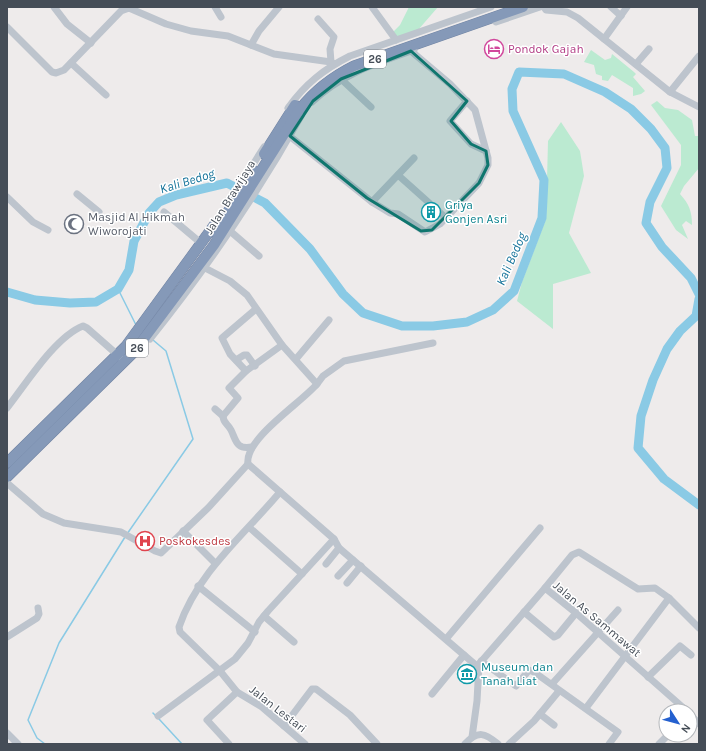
<svg xmlns="http://www.w3.org/2000/svg" width="706" height="751" font-family="Karla,sans-serif">
	<style>
		.green { fill: #bbead1 }
		.lines { fill: none; stroke-linecap: round; stroke-linejoin: round }
		.stream { stroke: #8acae5; stroke-width: 1.5 }
		.river { stroke: #8acae5; stroke-width: 9 }
		.highway-casing { stroke: #7184a3; stroke-width: 11 }
		.minor { stroke: #bdc4cd; stroke-width: 7 }
		.highway { stroke: #8599b8; stroke-width: 10 }
		.marked { fill: #0f766e; fill-opacity: 0.2; stroke: #0f766e; stroke-width: 3; stroke-linejoin: round }
		.labels { text-anchor: middle; dominant-baseline: central; stroke-width: 3; stroke-linejoin: round; paint-order: stroke }
		.shield { fill: #fff; stroke: #7d8289; stroke-width: 1 }
		.shield-label { font-size: 11px; font-weight: bold; fill: #454d57 }
		.hotel-label { font-size: 12px; fill: #b23c85; stroke: #fff; text-anchor: start }
		.street-label { font-size: 12px; fill: #454d57; stroke: #fff }
		.culture-label { font-size: 12px; fill: #0d838f; stroke: #fff; text-anchor: start }
		.worship-label { font-size: 12px; fill: #5b616d; stroke: #fff; text-anchor: start }
		.health-label { font-size: 12px; fill: #be3a42; stroke: #fff; text-anchor: start }
		.water-label { font-size: 13px; font-style: italic; fill: #15739a; stroke: #fff }
	</style>
	<rect width="100%" height="100%" fill="#eeebeb"/>
	<g class="green">
		<polygon points="409,7 438,7 418,30 397,37 393,32 400,25"/>
		<polygon points="591,50 605,60 611,58 612,54 634,72 636,74 633,77 645,91 641,94 633,96 633,88 612,75 608,81 602,80 602,76 596,74 594,65 584,62"/>
		<path d="M657 101 665 108 678 110 692 120 695 136H699V168L684 186 680 194C689 204 692 211 692 225L686 221 682 225 688 239 676 230 661 206 681 165V145L651 105Z"/>
		<polygon points="561,122 580,151 584,176 569,233 591,273 553,284 553,329 517,301 522,282 546,219 548,141"/>
	</g>
	<g class="lines">
		<g class="stream">
			<polyline points="118,289 136,325"/>
			<polyline points="127,534 193,439 166,351 153,340"/>
			<polyline points="153,713 156,716"/>
			<polyline points="159,719 182,744"/>
			<polyline points="45,744 37,738 28,720 59,643 125,537"/>
		</g>
		<g class="river">
			<polyline points="7,292 35,300 70,303 96,302 118,289 129,270 134,241 149,213 159,202 176,195 227,183 265,203 310,249 343,294 363,313 402,326 433,326 467,322 493,310 514,291 542,218 544,180 513,111 512,89 519,72 564,74 605,92 631,109 651,129 665,148 667,168 650,202 646,223 662,247 691,278 699,294"/>
			<polyline points="699,299 696,316 680,331 667,349 653,380 641,416 638,448 664,479 699,505"/>
		</g>
		<g class="highway-casing">
			<g id="highway">
				<polyline points="264,154 295,105"/>
				<polyline points="215,232 254,171"/>
				<polyline points="7,463 126,346 215,224"/>
				<path d="M7 477 134 352 214 245 300 109C315 90 332 77 354 66L523 7"/>
			</g>
		</g>
		<g class="minor">
			<polyline points="54,7 67,24 91,43"/>
			<polyline points="215,7 221,17"/>
			<polyline points="372,7 396,40"/>
			<polyline points="544,7 546,10 567,12 578,18 670,92 699,107"/>
			<polyline points="611,7 621,16"/>
			<polyline points="318,19 334,37 330,49 331,62"/>
			<polyline points="496,22 540,7"/>
			<polyline points="7,27 52,72 56,73 64,70 121,11 129,8 166,24 191,31 228,36 274,54 331,62 334,64"/>
			<polyline points="604,39 627,7"/>
			<polyline points="251,45 259,31 279,7"/>
			<polyline points="71,63 106,95"/>
			<polyline points="636,64 649,49"/>
			<polyline points="341,79 371,107"/>
			<polyline points="670,92 699,56"/>
			<polyline points="467,101 450,121 471,144 486,151"/>
			<path d="M312 102C341 74 377 63 414 50"/>
			<path d="M288 108C305 84 324 69 350 56L491 7"/>
			<polyline points="287,134 372,202 390,213 398,214 425,232 440,224 479,183 488,165 488,158 475,110 450,84 411,51"/>
			<polyline points="247,174 264,147"/>
			<polyline points="398,175 446,218"/>
			<polyline points="77,194 99,212"/>
			<polyline points="7,197 33,222 48,230"/>
			<polyline points="372,202 414,158"/>
			<polyline points="164,212 202,244"/>
			<polyline points="230,231 259,256"/>
			<path d="M205 268 230 281 247 295 282 345 317 384C301 403 244 439 248 464L334 539 339 548 478 667"/>
			<path d="M150 339C206 269 257 195 301 116"/>
			<polyline points="296,359 329,320"/>
			<polyline points="236,360 244,355 247,355 255,366"/>
			<polyline points="246,371 230,354 222,338 256,309"/>
			<polyline points="317,384 323,376 344,361 433,343"/>
			<path d="M7 408C26 384 55 337 83 326L87 328 120 357"/>
			<polyline points="215,409 223,416"/>
			<path d="M252 447C236 450 236 440 231 430 228 424 223 423 223 416L238 398 229 388 246 371 282 345"/>
			<polyline points="7,483 43,514 64,523 121,532 155,551 161,553 208,508 248,464"/>
			<polyline points="250,528 302,574"/>
			<polyline points="183,531 215,563"/>
			<polyline points="326,564 339,548"/>
			<polyline points="338,576 353,560"/>
			<polyline points="347,583 361,566"/>
			<polyline points="198,586 255,632"/>
			<polyline points="545,588 572,555 579,552 638,589 655,588 669,598 699,628"/>
			<polyline points="524,612 554,637 558,635 576,613"/>
			<polyline points="264,616 294,642"/>
			<polyline points="7,637 37,618 39,614 38,608"/>
			<polyline points="446,639 540,528"/>
			<polyline points="481,661 516,686 529,670 534,672 618,732 609,744"/>
			<polyline points="648,677 680,646 691,655"/>
			<polyline points="552,684 618,610"/>
			<polyline points="237,692 262,707 305,744"/>
			<polyline points="432,694 464,655"/>
			<polyline points="586,708 669,598"/>
			<polyline points="540,714 554,725"/>
			<polyline points="690,714 699,724"/>
			<polyline points="158,716 235,659 248,643 259,622 268,611 334,539"/>
			<polyline points="284,726 312,689 316,689 350,715 377,744"/>
			<polyline points="7,733 18,744"/>
			<polyline points="472,737 477,701 479,664 545,588 576,613 687,711"/>
			<path d="M229 744 207 720 237 692 220 671 180 632 179 627C198 572 243 536 280 492"/>
			<path d="M465 744C478 730 485 733 498 744"/>
			<polyline points="509,744 534,721 559,691"/>
			<polyline points="659,744 668,735"/>
		</g>
		<use href="#highway" class="highway"/>
	</g>
	<path class="marked" d="M411 51 467 101 451 121 471 144 486 151 488 165 479 183 432 230 421 231 367 198 290 136 313 101 341 79Z"/>
	<defs>
		<g id="hotel-ring" transform="scale(1)"><circle r="9.5" fill="#fff" stroke="#d1479c" stroke-width="1.5"/><path d="M-6-4.5h1.5V1H6V5H4.5V3h-9V5H-6ZM-4 0a1.8 1.8 0 1 1 3.6 0ZM.5 0V-2.5h3Q6-2.5 6 0Z" fill="#d1479c"/></g>
		<g id="building-ring" transform="scale(1)"><circle r="9.5" fill="#fff" stroke="#0f9aa8" stroke-width="1.5"/><path d="M-4-6H4V6H1V3H-1V6H-4ZM-2.5-4.3h1.7v1.8h-1.7ZM.8-4.3h1.7v1.8H.8ZM-2.5-1h1.7V.8h-1.7ZM.8-1h1.7V.8H.8Z" fill="#0f9aa8"/></g>
		<g id="mosque-ring" transform="scale(1)"><circle r="9.5" fill="#fff" stroke="#6b7280" stroke-width="1.5"/><path d="M3.5-4.9A6 6 0 1 0 3.5 4.9A5 5 0 1 1 3.5-4.9Z" fill="#6b7280"/></g>
		<g id="hospital-ring" transform="scale(1)"><circle r="9.5" fill="#fff" stroke="#e0444e" stroke-width="1.5"/><path d="M-5-5h3v3.5h4V-5h3V5h-3V1.5h-4V5h-3Z" fill="#e0444e"/></g>
		<g id="museum-ring" transform="scale(1)"><circle r="9.5" fill="#fff" stroke="#0f9aa8" stroke-width="1.5"/><path d="M0-6L6-3V-2H-6V-3ZM-5-1h2V3h-2ZM-1-1h2V3h-2ZM3-1h2V3H3ZM-6 4H6V6H-6Z" fill="#0f9aa8"/></g>
	</defs>
	<g fill-rule="evenodd">
		<use href="#hotel-ring" x="494" y="49"/>
		<use href="#building-ring" x="431" y="212"/>
		<use href="#mosque-ring" x="74" y="224"/>
		<use href="#hospital-ring" x="145" y="541"/>
		<use href="#museum-ring" x="467" y="674"/>
	</g>
	<g class="labels">
		<g class="shield">
			<rect x="364" y="50" width="22" height="18" rx="3"/>
			<rect x="126" y="339" width="22" height="18" rx="3"/>
		</g>
		<g class="shield-label">
			<text x="375" y="59">26</text>
			<text x="137" y="348">26</text>
		</g>
		<g class="hotel-label">
			<text x="508" y="49">Pondok Gajah</text>
		</g>
		<g class="street-label">
			<text transform="translate(230 197) rotate(-58)">Jalan Brawijaya</text>
			<text transform="translate(597 619) rotate(40)">Jalan As Sammawat</text>
			<text transform="translate(278 709) rotate(38)">Jalan Lestari</text>
		</g>
		<g class="culture-label">
			<text x="445" y="205">Griya<tspan x="445" dy="14">Gonjen Asri</tspan></text>
			<text x="481" y="667">Museum dan<tspan x="481" dy="14">Tanah Liat</tspan></text>
		</g>
		<g class="worship-label">
			<text x="88" y="217">Masjid Al Hikmah<tspan x="88" dy="14">Wiworojati</tspan></text>
		</g>
		<g class="health-label">
			<text x="159" y="541">Poskokesdes</text>
		</g>
		<g class="water-label">
			<text transform="translate(187 181) rotate(-17)">Kali Bedog</text>
			<text transform="translate(511 259) rotate(-66)">Kali Bedog</text>
		</g>
	</g>
	<rect width="706" height="751" fill="none" stroke="#454d57" stroke-width="16"/>
	<g transform="translate(678 723) rotate(126)"><circle r="19" fill="#ffffff" stroke="#b5b8bc"/>
	<path d="M0-3L7 15L0 10L-7 15Z" fill="#2460cf"/>
	<text y="-6" font-size="11" font-weight="bold" text-anchor="middle" fill="#454d57">N</text>
	</g>
</svg>
